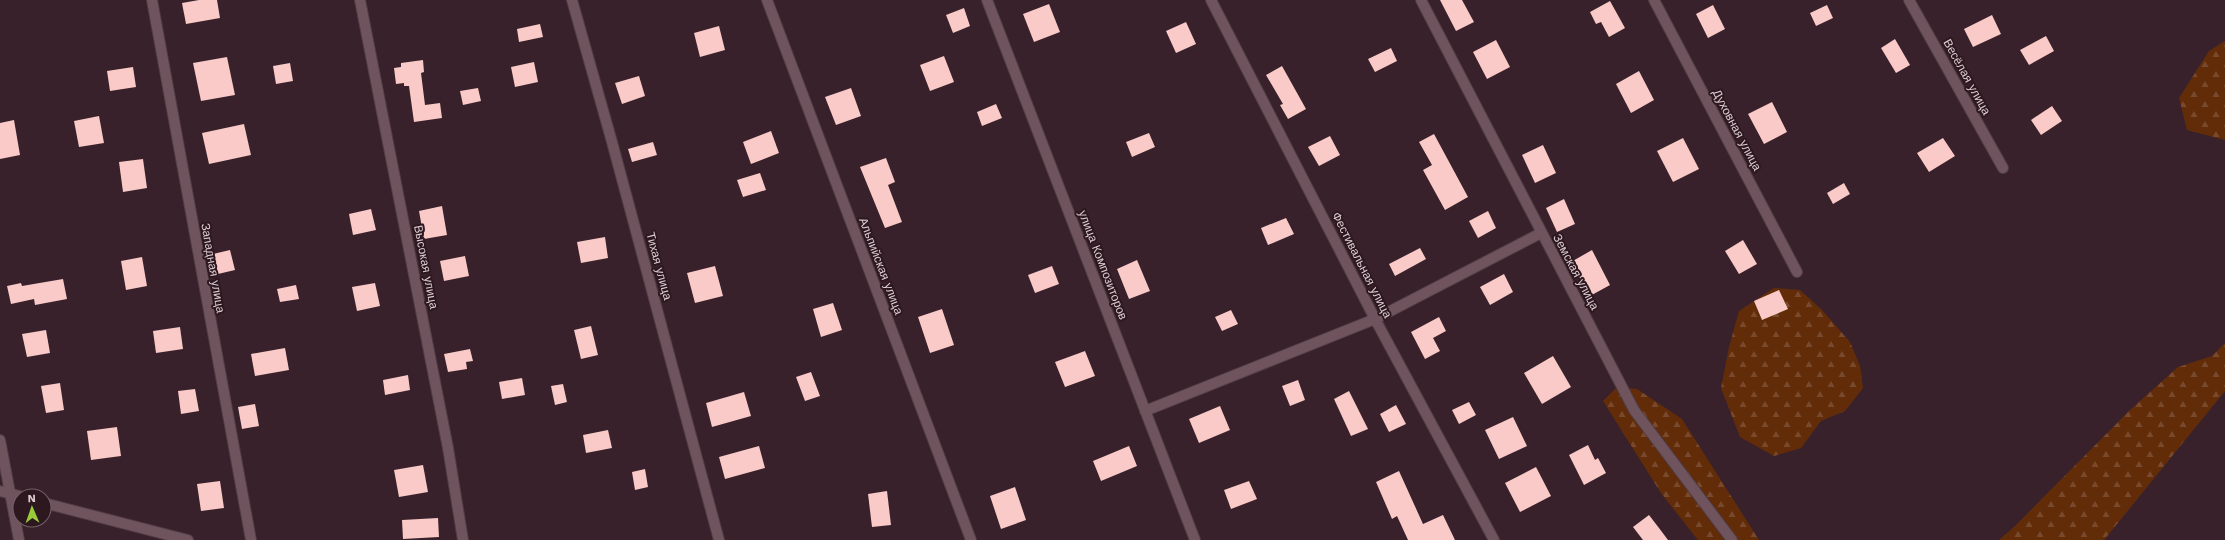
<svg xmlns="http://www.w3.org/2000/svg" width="2225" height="540" font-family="'Work Sans',sans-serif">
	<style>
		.forest { fill: url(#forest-firs) }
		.building { fill: #f9cac7 }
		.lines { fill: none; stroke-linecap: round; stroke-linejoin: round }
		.minor-casing { stroke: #503d45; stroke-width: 12 }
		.minor { stroke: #6f545e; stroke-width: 10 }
		.labels { text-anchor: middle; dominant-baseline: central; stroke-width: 4; stroke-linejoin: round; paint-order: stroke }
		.street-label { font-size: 12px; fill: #ddcdd3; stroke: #2e1820 }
	</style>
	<defs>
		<pattern id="forest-firs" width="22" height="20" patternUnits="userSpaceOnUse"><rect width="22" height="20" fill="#622c09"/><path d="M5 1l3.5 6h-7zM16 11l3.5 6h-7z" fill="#78492c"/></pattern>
	</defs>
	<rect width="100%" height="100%" fill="#38212a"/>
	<g class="forest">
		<polygon points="2225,41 2225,140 2187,130 2179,98 2209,51"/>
		<polygon points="1774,288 1800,290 1822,310 1850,342 1860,366 1863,388 1845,411 1821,421 1801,448 1774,456 1740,437 1721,388 1729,347 1739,311"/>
		<polygon points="2225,343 2225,391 2104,540 1999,540 2015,526 2130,410 2178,367 2212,356"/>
		<polygon points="1617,387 1637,389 1682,419 1759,540 1698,540 1661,493 1603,401"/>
	</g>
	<g class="building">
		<polygon points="199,0 217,0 220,18 186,24 182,3"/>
		<polygon points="1440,0 1462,0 1474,22 1456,31"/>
		<polygon points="1610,1 1625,28 1609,37 1601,22 1596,24 1590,12"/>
		<polygon points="1049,4 1060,32 1034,42 1023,14"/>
		<polygon points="1713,5 1725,29 1708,38 1696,14"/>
		<polygon points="1827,5 1833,18 1816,26 1810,13"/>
		<polygon points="964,8 970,26 953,33 946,15"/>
		<polygon points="1992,15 2001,34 1973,47 1964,29"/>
		<polygon points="1186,22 1196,44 1176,53 1166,31"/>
		<polygon points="540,24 543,37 519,42 517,29"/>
		<polygon points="719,26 725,50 700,57 694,33"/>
		<polygon points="2046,36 2054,51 2029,65 2020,50"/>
		<polygon points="1895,39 1910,65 1896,73 1881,48"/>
		<polygon points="1496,40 1510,67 1487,79 1473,52"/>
		<polygon points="1391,48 1397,61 1375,72 1368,59"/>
		<polygon points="944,56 954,82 930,91 920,65"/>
		<polygon points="227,57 235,95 201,101 193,63"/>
		<polygon points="423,60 424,72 421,73 425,105 440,103 442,118 414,122 409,86 404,86 404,83 396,84 394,68 401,67 401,63"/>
		<polygon points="534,62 538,82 515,87 511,67"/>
		<polygon points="290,63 293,81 276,84 273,66"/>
		<polygon points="1282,66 1306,109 1288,119 1280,105 1283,104 1266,75"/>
		<polygon points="133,67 136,87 110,91 107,71"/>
		<polygon points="1639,71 1654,100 1631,113 1616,84"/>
		<polygon points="639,76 645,96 622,104 615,83"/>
		<polygon points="478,88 481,101 463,105 460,91"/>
		<polygon points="851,88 861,116 836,125 825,97"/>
		<polygon points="1772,102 1787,132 1764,144 1748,114"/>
		<polygon points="996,104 1002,118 982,126 977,112"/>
		<polygon points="2052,106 2062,121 2041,135 2031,120"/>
		<polygon points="99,116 104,143 79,147 74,121"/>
		<polygon points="14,120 20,155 0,159 0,123"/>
		<polygon points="244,124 251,155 209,164 202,133"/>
		<polygon points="771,131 779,153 751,164 743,142"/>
		<polygon points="1149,133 1155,147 1132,157 1126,142"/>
		<polygon points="1434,134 1468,197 1445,210 1423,170 1432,165 1419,142"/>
		<polygon points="1330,136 1340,155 1319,166 1308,147"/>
		<polygon points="1683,138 1699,169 1673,182 1657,151"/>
		<polygon points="1943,138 1955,156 1929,172 1917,153"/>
		<polygon points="653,142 657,155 632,162 628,149"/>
		<polygon points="1543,145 1556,173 1535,183 1522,155"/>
		<polygon points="886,158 895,182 888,185 902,222 885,228 860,167"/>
		<polygon points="143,159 147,188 123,192 119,162"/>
		<polygon points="760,173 766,190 743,197 737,180"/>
		<polygon points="1844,183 1850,194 1833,204 1827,193"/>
		<polygon points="1564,199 1575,224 1557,232 1546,208"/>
		<polygon points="442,206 447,235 424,239 419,211"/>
		<polygon points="371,209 376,230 353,235 349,214"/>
		<polygon points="1488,211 1496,228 1478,238 1469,221"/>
		<polygon points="1286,218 1294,234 1268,245 1261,228"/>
		<polygon points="605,237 608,258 581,263 577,242"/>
		<polygon points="1743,240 1757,264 1739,274 1725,251"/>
		<polygon points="1420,248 1426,259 1395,276 1389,264"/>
		<polygon points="230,250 235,270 218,274 213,254"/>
		<polygon points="1592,250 1610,285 1590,296 1571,262"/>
		<polygon points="465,256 469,276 444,281 440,261"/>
		<polygon points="142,257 147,286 126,290 121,261"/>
		<polygon points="1137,260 1150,291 1129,299 1117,269"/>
		<polygon points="715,266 723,296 695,303 687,273"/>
		<polygon points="1052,266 1059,284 1035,293 1028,275"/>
		<polygon points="1504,274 1513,292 1490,305 1480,287"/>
		<polygon points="63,279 67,299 35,305 34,299 11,304 7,286 21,283 22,286"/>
		<polygon points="375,283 380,306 357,311 352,287"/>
		<polygon points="296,285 299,299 280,302 277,289"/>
		<polygon points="1779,290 1788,309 1762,320 1754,301"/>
		<polygon points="833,303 842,330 821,337 813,309"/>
		<polygon points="942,309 954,345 930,353 918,317"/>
		<polygon points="1231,310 1238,324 1222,331 1215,317"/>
		<polygon points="1439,317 1446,331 1433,338 1440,351 1425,359 1411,332"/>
		<polygon points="591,326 598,355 581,359 574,330"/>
		<polygon points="180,327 183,349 156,353 153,331"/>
		<polygon points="46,330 50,353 27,357 22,334"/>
		<polygon points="285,348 289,370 255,376 251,354"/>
		<polygon points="470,349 473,361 466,362 467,369 448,372 444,354"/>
		<polygon points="1085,351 1095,376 1065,387 1055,362"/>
		<polygon points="1553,356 1571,387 1542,404 1524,373"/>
		<polygon points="811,372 820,396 805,401 796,377"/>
		<polygon points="408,375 410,390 385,395 383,380"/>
		<polygon points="522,378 525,395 502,399 499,382"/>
		<polygon points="1298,380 1305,400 1290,406 1282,386"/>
		<polygon points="60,383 64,410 46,413 41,386"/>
		<polygon points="563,384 567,402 555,405 551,386"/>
		<polygon points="195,389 199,411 181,414 178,391"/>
		<polygon points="1349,391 1368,429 1351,436 1334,399"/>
		<polygon points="744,392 751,416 712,427 706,403"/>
		<polygon points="1469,402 1476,415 1459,424 1452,410"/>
		<polygon points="255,404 259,426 242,429 238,407"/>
		<polygon points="1396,405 1406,424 1389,432 1380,414"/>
		<polygon points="1220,406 1230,430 1199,443 1189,419"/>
		<polygon points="1513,417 1527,446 1499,459 1485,430"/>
		<polygon points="117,427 121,456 91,460 87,431"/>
		<polygon points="608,430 612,448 586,453 583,435"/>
		<polygon points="1588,445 1595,460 1598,458 1606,473 1584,485 1569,455"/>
		<polygon points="759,446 765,468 725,479 719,457"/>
		<polygon points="1129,446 1137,466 1101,481 1093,461"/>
		<polygon points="423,465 428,492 399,497 394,470"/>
		<polygon points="1536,467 1551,496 1520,512 1505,483"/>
		<polygon points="645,469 648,487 635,490 632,472"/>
		<polygon points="1399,471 1423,524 1443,515 1455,540 1408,540 1397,516 1392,519 1376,482"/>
		<polygon points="220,481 224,508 201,511 197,484"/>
		<polygon points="1249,481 1257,499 1231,509 1224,490"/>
		<polygon points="1015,487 1026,520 1001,529 990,496"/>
		<polygon points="887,491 891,525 872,527 868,494"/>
		<polygon points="1649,515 1659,528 1668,540 1643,540 1633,527"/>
		<polygon points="438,518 439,537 403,539 402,520"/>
	</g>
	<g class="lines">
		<g class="minor-casing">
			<g id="minor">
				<polyline points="152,0 251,540"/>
				<polyline points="360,0 448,448 463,540"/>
				<polyline points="572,0 612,142 719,540"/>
				<polyline points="767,0 971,540"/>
				<polyline points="987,0 1195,540"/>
				<polyline points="1211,0 1375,319 1494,540"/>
				<polyline points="1421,0 1634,410 1732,540"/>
				<polyline points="1654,0 1797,272"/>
				<polyline points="1909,0 2003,168"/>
				<polyline points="1145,411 1375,319 1541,233"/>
				<polyline points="0,440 19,540"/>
				<polyline points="0,491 20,496"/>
				<polyline points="44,503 188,540"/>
			</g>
		</g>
		<use href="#minor" class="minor"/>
	</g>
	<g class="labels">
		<g class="street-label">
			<text transform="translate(1967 77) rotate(61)">Весёлая улица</text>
			<text transform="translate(1737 130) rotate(62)">Духовная улица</text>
			<text transform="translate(1103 265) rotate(69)">улица Композиторов</text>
			<text transform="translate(1362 265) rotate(63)">Фестивальная улица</text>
			<text transform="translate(659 266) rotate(75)">Тихая улица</text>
			<text transform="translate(881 266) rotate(69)">Альпийская улица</text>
			<text transform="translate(426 267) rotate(79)">Высокая улица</text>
			<text transform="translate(213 268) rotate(80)">Западная улица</text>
			<text transform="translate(1576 272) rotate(62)">Земская улица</text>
		</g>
	</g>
	<g transform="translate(32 508) rotate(358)"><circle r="19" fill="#2e1820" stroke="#746068"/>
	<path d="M0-3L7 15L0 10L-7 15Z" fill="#98cb37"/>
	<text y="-6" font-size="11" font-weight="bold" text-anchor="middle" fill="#ddcdd3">N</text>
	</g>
</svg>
